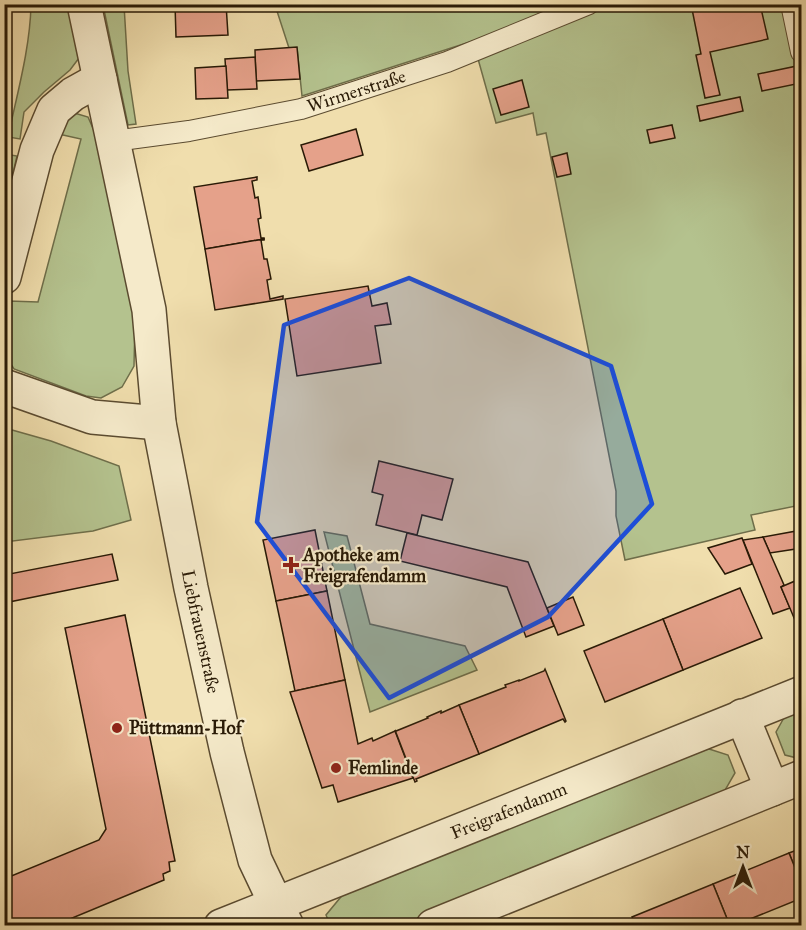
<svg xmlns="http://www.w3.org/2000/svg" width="806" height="930" font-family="'IM FELL Great Primer',serif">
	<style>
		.green { fill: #b4c28e; stroke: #6e6e4a; stroke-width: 1.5 }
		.building { fill: #e5a18a; stroke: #291a06; stroke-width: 1.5 }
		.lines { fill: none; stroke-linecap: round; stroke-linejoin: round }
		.lane-casing { stroke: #5b4b30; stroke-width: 22 }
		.street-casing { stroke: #5b4b30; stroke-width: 36 }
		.lane { stroke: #f5eaca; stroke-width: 20 }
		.street { stroke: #f5eaca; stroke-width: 33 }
		.marked { fill: #1d4ed8; fill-opacity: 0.2; stroke: #1d4ed8; stroke-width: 4.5; stroke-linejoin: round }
		.poi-dot { fill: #8f2418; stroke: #f5eaca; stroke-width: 2 }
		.labels { text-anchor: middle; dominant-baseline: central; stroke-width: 4.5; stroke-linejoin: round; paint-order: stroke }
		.street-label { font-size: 18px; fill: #291a06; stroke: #f5eaca }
		.poi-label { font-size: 18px; font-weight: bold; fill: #291a06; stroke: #f5eaca; text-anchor: start }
	</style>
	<rect width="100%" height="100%" fill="#f0dead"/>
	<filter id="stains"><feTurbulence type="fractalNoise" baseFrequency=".00333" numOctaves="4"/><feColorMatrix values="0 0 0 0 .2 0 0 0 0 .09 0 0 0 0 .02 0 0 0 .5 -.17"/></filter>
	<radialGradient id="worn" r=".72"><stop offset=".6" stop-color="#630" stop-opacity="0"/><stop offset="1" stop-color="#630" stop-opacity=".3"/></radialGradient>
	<g class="green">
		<path d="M31 5H71L79 58 70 70 44 92 24 112 20 139 8 137C17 94 30 49 31 5Z"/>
		<polygon points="103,5 124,5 128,71 136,124 128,125"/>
		<polygon points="275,5 801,5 801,505 751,515 755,530 625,560 616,516 616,491 546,133 537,135 533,113 496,123 473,41 302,96 297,48 289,48"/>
		<polygon points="71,112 88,117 95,133 135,321 134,366 122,387 101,398 86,396 14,369 5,355 9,301 38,302 81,139 54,133"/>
		<polygon points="5,154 17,156 5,208 4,154"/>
		<polygon points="5,428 51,441 119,466 131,520 93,531 5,542"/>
		<polygon points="324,532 347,536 370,624 465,646 477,670 370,712"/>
		<polygon points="801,709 801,759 785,755 776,732 785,716"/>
		<polygon points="706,748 728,755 735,773 724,792 405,925 330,925 326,915 345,892"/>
	</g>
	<g class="building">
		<polygon points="175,4 226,4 228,35 176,37"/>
		<polygon points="691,4 760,4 768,39 710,52 720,95 705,98 696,55 701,54"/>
		<polygon points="297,47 300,79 256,81 255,50"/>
		<polygon points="255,57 257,89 227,90 225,59"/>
		<polygon points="226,66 228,98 196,99 195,68"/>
		<polygon points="797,66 801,83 762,91 758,74"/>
		<polygon points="522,80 529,107 501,115 493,89"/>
		<polygon points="740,97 743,111 700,121 697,106"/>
		<polygon points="672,125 675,138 650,143 647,130"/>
		<polygon points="356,129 363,155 309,171 301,145"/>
		<polygon points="567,153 571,174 557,177 552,157"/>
		<polygon points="257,177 257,180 252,181 255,198 258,197 261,218 258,219 261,238 264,238 264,239 205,249 194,187"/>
		<polygon points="264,239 264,240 261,240 264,259 267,259 271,279 267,280 270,299 283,296 283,299 215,310 205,249"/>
		<polygon points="368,286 372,306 387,303 391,324 375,326 381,363 297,376 285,299"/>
		<polygon points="379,461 453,479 442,520 422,515 417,535 376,525 383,495 372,492"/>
		<polygon points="315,530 327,591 276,601 263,540"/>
		<polygon points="802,530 802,548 770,553 763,537"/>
		<polygon points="407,533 528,562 554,626 526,637 507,587 400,561"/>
		<polygon points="763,537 784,585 781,587 790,608 773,614 743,540"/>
		<polygon points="742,538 752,564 725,574 708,548"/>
		<polygon points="112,554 118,580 4,603 4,575"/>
		<polygon points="802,578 802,624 797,625 781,587"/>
		<polygon points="740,588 762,638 683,670 663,619"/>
		<polygon points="327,591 345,680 295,691 276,601"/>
		<polygon points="573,597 584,625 558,635 547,608"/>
		<polygon points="125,615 175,861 169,862 170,871 163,874 164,880 53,926 9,926 4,916 4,879 99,840 106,829 65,628"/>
		<polygon points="663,619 683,670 605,702 584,651"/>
		<polygon points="545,669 566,721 565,722 563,719 479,754 459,705 506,687 505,685 519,680 519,681 544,671"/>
		<polygon points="345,680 358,744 372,738 373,741 395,731 413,778 338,802 333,785 322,788 290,692"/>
		<polygon points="459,705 479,754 416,779 417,781 415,782 395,730 396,731 428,718 427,717 441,711 441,713"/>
		<polygon points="802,848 802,885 789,853"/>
		<polygon points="789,853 802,885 802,898 733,926 730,926 713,884"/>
		<polygon points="713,884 730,926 636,926 632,917"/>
	</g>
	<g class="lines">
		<g class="lane-casing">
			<g id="lane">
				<polyline points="791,4 801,52"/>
				<path id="s1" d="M114 141 189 131 301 109 447 62 589 4"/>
			</g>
		</g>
		<g class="street-casing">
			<g id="street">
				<path id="s2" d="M84 4 149 310 159 423 191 588 227 752 255 860 276 904 287 926"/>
				<polyline points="4,277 37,150 54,110 73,94 100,79"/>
				<polyline points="4,386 92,417 159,423"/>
				<polyline points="742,716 772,789"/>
				<path id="s3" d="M221 926 354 873 802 693"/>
				<polyline points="433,926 802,777"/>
			</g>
		</g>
		<use href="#lane" class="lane"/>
		<use href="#street" class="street"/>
	</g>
	<path class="marked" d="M409 278 611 366 652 504 548 617 389 698 257 522 284 325Z"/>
	<g class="poi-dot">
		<path d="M288 556h6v6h6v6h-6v6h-6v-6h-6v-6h6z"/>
		<circle cx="117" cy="728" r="6"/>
		<circle cx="336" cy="768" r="6"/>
	</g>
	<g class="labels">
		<g class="street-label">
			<text stroke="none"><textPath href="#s1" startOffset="248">Wirmerstraße</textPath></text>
			<text stroke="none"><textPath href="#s2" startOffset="639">Liebfrauenstraße</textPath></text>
			<text stroke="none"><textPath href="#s3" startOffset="310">Freigrafendamm</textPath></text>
		</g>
		<g class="poi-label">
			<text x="303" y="555">Apotheke am<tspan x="303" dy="21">Freigrafendamm</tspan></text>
			<text x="129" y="728">Püttmann-Hof</text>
			<text x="348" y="768">Femlinde</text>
		</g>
	</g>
	<rect width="806" height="930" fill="none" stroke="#f0dead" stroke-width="24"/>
	<rect x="6" y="6" width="794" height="918" fill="none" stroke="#291a06" stroke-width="3"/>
	<rect x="12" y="12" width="782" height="906" fill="none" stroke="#291a06" stroke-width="1.5"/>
	<g transform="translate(743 867)" stroke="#f5eaca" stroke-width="4.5" paint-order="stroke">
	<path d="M0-4.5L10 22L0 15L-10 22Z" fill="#291a06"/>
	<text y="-9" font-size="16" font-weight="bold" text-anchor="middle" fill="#291a06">N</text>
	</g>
	<rect width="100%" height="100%" filter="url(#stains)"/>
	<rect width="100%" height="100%" fill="url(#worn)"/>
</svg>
